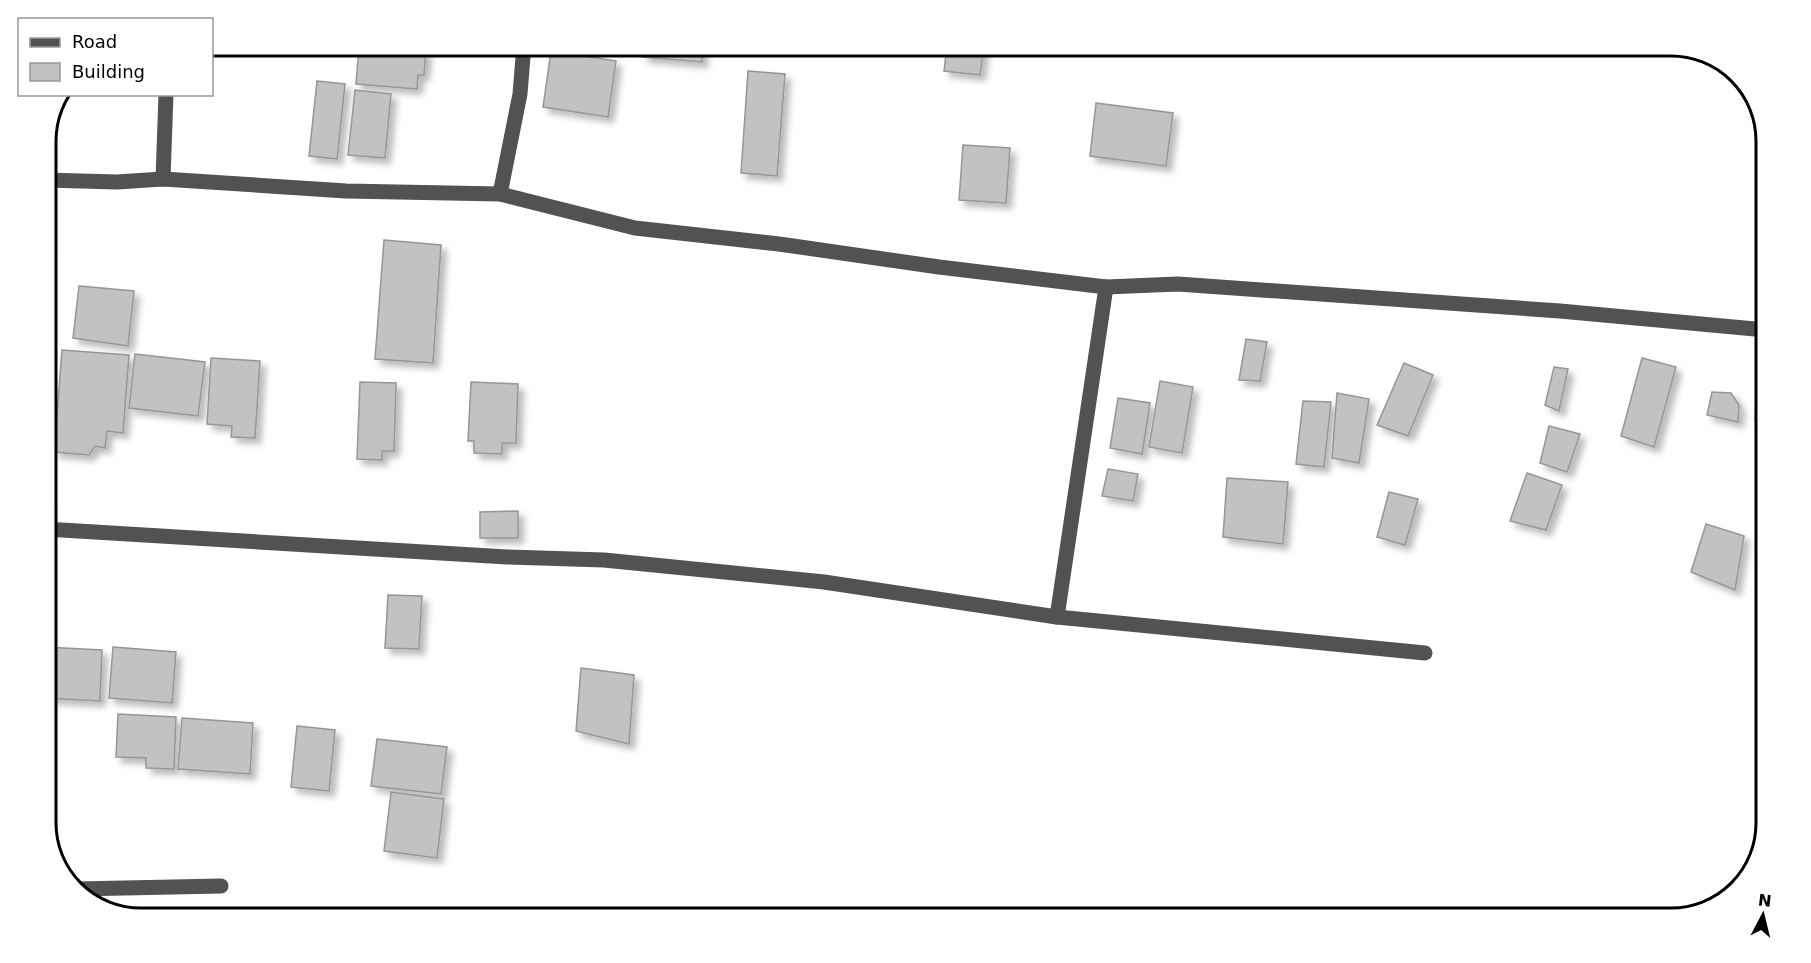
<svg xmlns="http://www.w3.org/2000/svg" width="1811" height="963" font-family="'DejaVu Sans',sans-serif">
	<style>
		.building { fill: #c2c2c2; stroke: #969696; stroke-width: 1.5; filter: url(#shadow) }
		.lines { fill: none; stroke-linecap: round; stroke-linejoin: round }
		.minor { stroke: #525252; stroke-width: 15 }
		.rim { fill: none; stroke: #000; stroke-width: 3 }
	</style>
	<defs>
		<filter id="shadow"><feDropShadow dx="5.5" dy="5.5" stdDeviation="3" flood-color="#0004"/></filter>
	</defs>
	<rect width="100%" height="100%" fill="#fff"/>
	<g class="building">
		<polygon points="643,45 703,45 702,62 643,57"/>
		<polygon points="947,45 984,45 980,75 944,71"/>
		<polygon points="359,46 426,51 424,75 418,75 417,89 356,84"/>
		<polygon points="551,51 616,61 608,117 543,107"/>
		<polygon points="748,71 785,74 777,176 741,173"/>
		<polygon points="317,81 345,84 337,159 309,156"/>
		<polygon points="355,90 391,94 385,158 348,155"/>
		<polygon points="1096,103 1173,113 1166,166 1090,156"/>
		<polygon points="963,145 1010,148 1006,203 959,200"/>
		<polygon points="384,240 441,245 433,363 375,359"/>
		<polygon points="79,286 134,291 128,346 73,338"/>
		<polygon points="1246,339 1267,342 1260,381 1239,380"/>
		<polygon points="62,350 129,355 123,433 107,431 105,448 95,446 89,455 54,452"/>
		<polygon points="135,354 205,362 198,416 129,408"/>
		<polygon points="211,358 260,361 255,438 231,437 232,426 207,424"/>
		<polygon points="1642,358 1676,367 1654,447 1621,436"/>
		<polygon points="1404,363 1433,375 1408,436 1377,425"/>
		<polygon points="1554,367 1568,369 1559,411 1545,405"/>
		<polygon points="1758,367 1766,368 1766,423 1755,421"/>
		<polygon points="1160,381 1193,387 1182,453 1149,447"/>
		<polygon points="360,382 396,383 394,451 382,451 382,460 357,459"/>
		<polygon points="471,382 518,384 516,443 502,443 502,454 474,453 474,441 468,441"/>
		<polygon points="1712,392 1731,393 1739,405 1738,422 1707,415"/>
		<polygon points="1337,393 1369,399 1359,463 1332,458"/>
		<polygon points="1118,398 1150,403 1142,454 1110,448"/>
		<polygon points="1303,401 1331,402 1324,467 1296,464"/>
		<polygon points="1549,426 1580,434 1567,472 1540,463"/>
		<polygon points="1108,469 1138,474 1133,501 1102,496"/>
		<polygon points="1527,473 1562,485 1546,530 1510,521"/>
		<polygon points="1227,478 1288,482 1283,544 1223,537"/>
		<polygon points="1389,492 1418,499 1405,545 1377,537"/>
		<polygon points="518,511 518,538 480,538 480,512"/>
		<polygon points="1706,524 1744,536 1735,590 1691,572"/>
		<polygon points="388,595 422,596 419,649 385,648"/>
		<polygon points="45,647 102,650 100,701 45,698"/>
		<polygon points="113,647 176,652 172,703 109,698"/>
		<polygon points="581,668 634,675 629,744 576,731"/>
		<polygon points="118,714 176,717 174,769 146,768 146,758 116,757"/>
		<polygon points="182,718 253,723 250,774 178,769"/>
		<polygon points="297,726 335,730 329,791 291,787"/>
		<polygon points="377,739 447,747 441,794 371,786"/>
		<polygon points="391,792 444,799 437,858 384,851"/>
	</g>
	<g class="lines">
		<g class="minor">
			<polyline points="163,179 166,94"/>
			<polyline points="45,180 117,182 163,179 346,191 500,194 635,228 779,244 939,267 1106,287 1178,284 1560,311 1766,330"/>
			<polyline points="500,194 520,94 524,45"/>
			<polyline points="45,529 507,557 604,560 824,582 1057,617 1425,653"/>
			<polyline points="1057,617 1106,287"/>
			<polyline points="76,889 221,886"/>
		</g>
	</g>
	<path d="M0 0H1811V963H0ZM141 56H1671A85 85 0 0 1 1756 141V823A85 85 0 0 1 1671 908H141A85 85 0 0 1 56 823V141A85 85 0 0 1 141 56Z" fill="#fff" fill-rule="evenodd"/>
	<path class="rim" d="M141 56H1671A85 85 0 0 1 1756 141V823A85 85 0 0 1 1671 908H141A85 85 0 0 1 56 823V141A85 85 0 0 1 141 56Z"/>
	<rect x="18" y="18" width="195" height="78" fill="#ffffff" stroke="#999999" stroke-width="1.5"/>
	<rect x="30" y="38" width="30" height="9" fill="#525252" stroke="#999999" stroke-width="1.5"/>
	<text x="72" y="48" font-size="18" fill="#000000">Road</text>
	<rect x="30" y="63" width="30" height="18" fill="#c2c2c2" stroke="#999999" stroke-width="1.5"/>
	<text x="72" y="78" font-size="18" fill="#000000">Building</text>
	<g transform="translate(1763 915) rotate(7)" stroke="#ffffff" stroke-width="4.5" paint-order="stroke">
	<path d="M0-4.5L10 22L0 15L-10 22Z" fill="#000000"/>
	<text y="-9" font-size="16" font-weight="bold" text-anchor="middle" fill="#000000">N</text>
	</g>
</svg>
